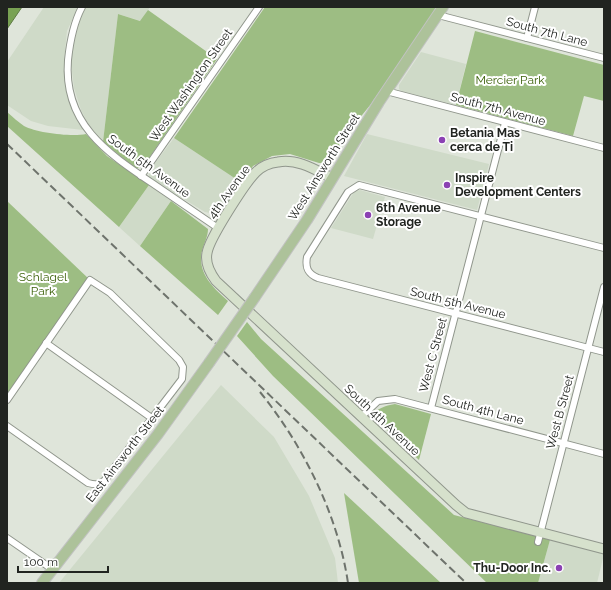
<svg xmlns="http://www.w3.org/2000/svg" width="611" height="590" font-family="Raleway,sans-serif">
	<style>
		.built { fill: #cfdac8 }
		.green { fill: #9dbd83 }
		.water { fill: #79a253; stroke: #5f7c44 }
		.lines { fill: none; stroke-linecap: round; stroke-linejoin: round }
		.street-casing { stroke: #90968c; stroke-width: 8 }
		.secondary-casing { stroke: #90968c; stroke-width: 11 }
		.primary-casing { stroke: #c1c2c1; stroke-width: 12 }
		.street { stroke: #fff; stroke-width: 6 }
		.secondary { stroke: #d6e1cc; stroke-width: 9 }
		.primary { stroke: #adc29a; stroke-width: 10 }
		.rail { stroke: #6e736c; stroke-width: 2; stroke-dasharray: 8 4; stroke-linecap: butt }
		.primary-bridge-casing { stroke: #c1c2c1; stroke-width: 12; stroke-linecap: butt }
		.primary-bridge { stroke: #adc29a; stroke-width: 10 }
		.poi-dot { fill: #8b41b3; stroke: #fff; stroke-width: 1.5 }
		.labels { text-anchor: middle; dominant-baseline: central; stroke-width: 4; stroke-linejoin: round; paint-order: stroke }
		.street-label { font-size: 12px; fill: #212420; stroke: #fff }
		.park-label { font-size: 12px; fill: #395f06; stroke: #fff }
		.poi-label { font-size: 12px; font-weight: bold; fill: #212420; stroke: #fff; text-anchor: start }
	</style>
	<rect width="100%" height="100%" fill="#dfe5da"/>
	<g class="built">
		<polygon points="44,7 78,7 67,31 64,61 65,86 72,109 83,130 48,126 31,121 7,105 7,62"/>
		<polygon points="86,7 150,7 141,21 118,14 103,142 91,129 81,110 74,88 71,63 73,39 79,19"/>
		<polygon points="421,52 466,64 456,105 401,91 399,89 399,85"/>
		<polygon points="367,134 489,164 477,210 344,176"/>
		<polygon points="174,138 242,183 224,209 215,214 205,212 149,178 149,171"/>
		<polygon points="149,185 171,201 140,246 119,227"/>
		<polygon points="360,190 385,197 373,239 331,228 354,192"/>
		<polygon points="221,385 274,437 309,496 335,558 338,583 59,583"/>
		<polygon points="550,540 604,554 597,583 538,583"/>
	</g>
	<g class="green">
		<polygon points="265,7 437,7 371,104 346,135 332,158 326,163 319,163 290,154 272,156 253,166 242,183 174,138"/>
		<polygon points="148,10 217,59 145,164 136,169 103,142 118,14 140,21"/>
		<polygon points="475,31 604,65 604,101 584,96 573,136 456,105"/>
		<path d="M7 112C13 117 18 122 24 126 37 133 72 137 86 134L107 156 149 185 119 227 7 126Z"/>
		<polygon points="7,201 90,280 7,400"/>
		<path d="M171 201 208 229C208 236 204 244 202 251 197 273 213 288 228 301L218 315 140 246Z"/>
		<polygon points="247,322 261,339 454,515 550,540 538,583 487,583 273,376 237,336"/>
		<path d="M395 404 431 414 419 460 371 415C379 408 384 406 395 404Z"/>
		<polygon points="344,493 441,583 359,583"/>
	</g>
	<polygon class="water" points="7,7 22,7 7,29"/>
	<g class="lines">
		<g class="street-casing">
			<g id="street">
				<path d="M82 7C73 24 70 41 68 60 63 123 106 152 152 183 174 198 196 213 218 228"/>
				<polyline points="438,15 604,58"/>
				<polyline points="527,38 535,7"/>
				<polyline points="386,91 604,148"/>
				<polyline points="141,176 259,7"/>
				<path d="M604 248 359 185 348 192 307 257C305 268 308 274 318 278L604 352"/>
				<polyline points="46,343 153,419"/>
				<path d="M7 400 90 280 110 293 179 360 183 367 182 379 104 481C98 485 95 485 88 483L7 426"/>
				<polyline points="431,408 505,123"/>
				<polyline points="361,417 378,401 395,399 604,454"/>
				<polyline points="7,538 52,569"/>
				<polyline points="538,542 604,287"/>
			</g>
		</g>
		<g class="secondary-casing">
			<path id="secondary" d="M332 178C316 170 297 158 278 162 270 163 262 166 256 172 245 183 209 239 207 253 205 263 210 273 216 281L456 505 466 513 604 549"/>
		</g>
		<g class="primary-casing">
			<g id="primary">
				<polyline points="255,297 307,220 379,102 443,7"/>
				<polyline points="42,583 158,434 209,363"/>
			</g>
		</g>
		<use href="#street" class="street"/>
		<use href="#secondary" class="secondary"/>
		<use href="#primary" class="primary"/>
		<g class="rail">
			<polyline points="7,144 466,583"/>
			<path d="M260 392C303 445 338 515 348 583"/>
		</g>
		<g class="primary-bridge-casing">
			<polyline id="primary-bridge" points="209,363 255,297"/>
		</g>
		<use href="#primary-bridge" class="primary-bridge"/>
	</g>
	<g class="poi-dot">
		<circle cx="442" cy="140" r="4"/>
		<circle cx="447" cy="185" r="4"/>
		<circle cx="368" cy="215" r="4"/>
		<circle cx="559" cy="568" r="4"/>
	</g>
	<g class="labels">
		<g class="street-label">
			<text transform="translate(547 32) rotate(15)">South 7th Lane</text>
			<text transform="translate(191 85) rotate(-55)">West Washington Street</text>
			<text transform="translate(498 109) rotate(15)">South 7th Avenue</text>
			<text transform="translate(149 166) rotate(36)">South 5th Avenue</text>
			<text transform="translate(324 167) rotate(-58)">West Ainsworth Street</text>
			<text transform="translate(229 192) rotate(-54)">4th Avenue</text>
			<text transform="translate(458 303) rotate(14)">South 5th Avenue</text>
			<text transform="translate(433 355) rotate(-75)">West C Street</text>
			<text transform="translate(483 410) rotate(15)">South 4th Lane</text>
			<text transform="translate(560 412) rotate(-75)">West B Street</text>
			<text transform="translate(382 420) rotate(43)">South 4th Avenue</text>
			<text transform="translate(125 454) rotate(-52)">East Ainsworth Street</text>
		</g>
		<g class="park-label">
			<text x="510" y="80">Mercier Park</text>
			<text x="43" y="277">Schlagel<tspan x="43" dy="14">Park</tspan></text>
		</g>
		<g class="poi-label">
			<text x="450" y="133">Betania Mas<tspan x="450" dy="14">cerca de Ti</tspan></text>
			<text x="455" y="178">Inspire<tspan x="455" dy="14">Development Centers</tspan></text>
			<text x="376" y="208">6th Avenue<tspan x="376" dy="14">Storage</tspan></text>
			<text x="551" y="568" text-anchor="end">Thu-Door Inc.</text>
		</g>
	</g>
	<rect width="611" height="590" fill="none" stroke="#212420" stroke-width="16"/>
	<path d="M18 566v6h90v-6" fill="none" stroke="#212420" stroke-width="2"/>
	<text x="24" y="566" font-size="12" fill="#212420" stroke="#ffffff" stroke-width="3" paint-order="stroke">100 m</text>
</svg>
